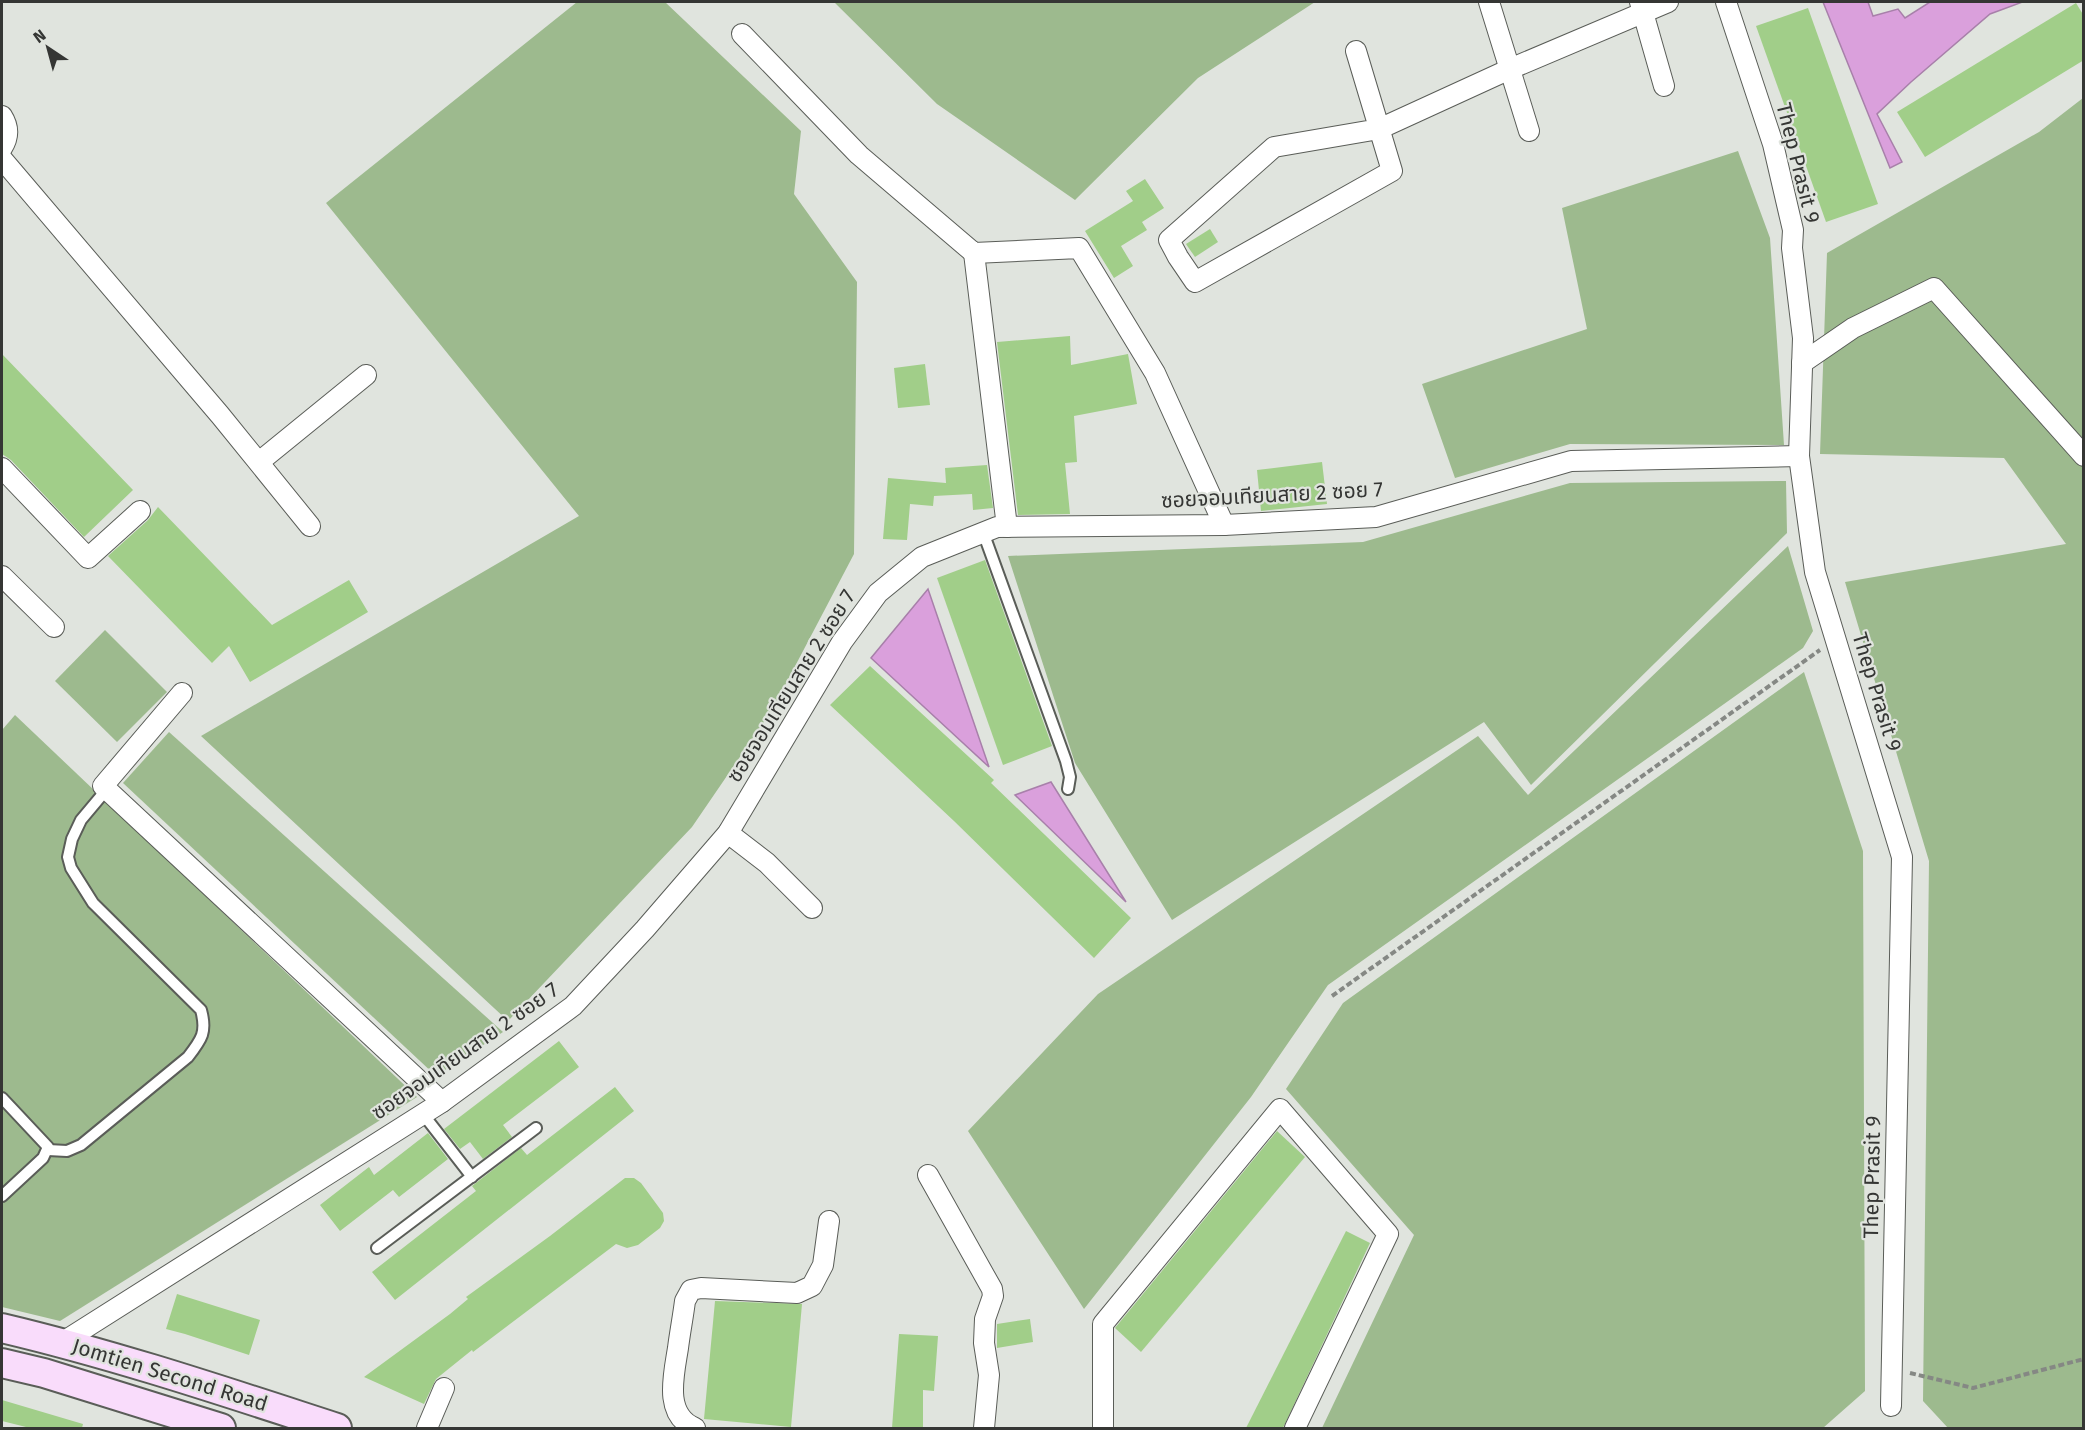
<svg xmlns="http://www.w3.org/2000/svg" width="2085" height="1430" font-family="'Fira Sans','Noto Sans Thai',sans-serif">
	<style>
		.green { fill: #9dba8e }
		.water { fill: #daa0dc; stroke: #a880aa; stroke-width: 1.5 }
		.building { fill: #a1ce89 }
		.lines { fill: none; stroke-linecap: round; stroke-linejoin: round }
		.lane-casing { stroke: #5a5d58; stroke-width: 14 }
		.street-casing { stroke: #5a5d58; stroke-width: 22 }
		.secondary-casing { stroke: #5a5d58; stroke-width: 32 }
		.path { stroke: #858884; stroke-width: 4; stroke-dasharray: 6 3; stroke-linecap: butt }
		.lane { stroke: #fff; stroke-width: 10 }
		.street { stroke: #fff; stroke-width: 20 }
		.secondary { stroke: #f9dcfb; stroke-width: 28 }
		.labels { text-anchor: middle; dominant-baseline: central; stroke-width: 4.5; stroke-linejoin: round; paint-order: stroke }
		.street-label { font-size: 21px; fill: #353634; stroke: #e0e4de }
	</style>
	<rect width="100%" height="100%" fill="#e0e4de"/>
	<g class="green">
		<polygon points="577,2 665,2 801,131 794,194 857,282 854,554 772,710 692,827 508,1021 201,736 579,516 326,203"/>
		<polygon points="834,2 1315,2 1198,78 1075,200 937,104"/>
		<polygon points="2083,98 2083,1428 1948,1428 1923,1401 1929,861 1845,582 2066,544 2004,458 1820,454 1827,253 2039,132"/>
		<polygon points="1738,151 1770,238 1784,445 1570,444 1455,478 1422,384 1587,329 1562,208"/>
		<polygon points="1786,481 1787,533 1531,785 1484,722 1172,920 1075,763 1008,556 1363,542 1570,483"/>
		<polygon points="1788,546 1813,631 1803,648 1328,985 1251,1097 1084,1309 968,1131 1098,994 1478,736 1528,795"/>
		<polygon points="105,630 167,692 117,742 55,681"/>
		<polygon points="1804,672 1863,851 1865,1391 1823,1428 1322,1428 1414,1235 1286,1089 1343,1003"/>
		<polygon points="15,715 417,1097 60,1321 2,1307 2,730"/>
		<polygon points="169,732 503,1032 436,1076 123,783"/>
	</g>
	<g class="water">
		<polygon points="1823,2 1868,2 1873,16 1898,9 1905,18 1930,2 2016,2 2020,3 1990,14 1911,82 1877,114 1902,162 1890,168"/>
		<polygon points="928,589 989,767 871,658"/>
		<polygon points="1051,782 1126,902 1015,795"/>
	</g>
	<g class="building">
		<polygon points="2076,3 2084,16 2084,60 1925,157 1897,112"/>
		<polygon points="1808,8 1878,204 1826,222 1756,26"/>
		<polygon points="1145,179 1164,208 1142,222 1147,230 1121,246 1133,266 1114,278 1085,231 1133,201 1126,191"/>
		<polygon points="1210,229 1218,242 1195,257 1186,244"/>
		<polygon points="1070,336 1071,365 1128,354 1137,404 1074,416 1077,462 1065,463 1070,514 1018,515 997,342"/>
		<polygon points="2,354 133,490 84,537 11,460 2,454"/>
		<polygon points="925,364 930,405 898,408 894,368"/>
		<polygon points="1322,462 1327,504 1261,511 1257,470"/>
		<polygon points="987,465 993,508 973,510 972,494 934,496 933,506 910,504 907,540 883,539 888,478 946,483 945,468"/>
		<polygon points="158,507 272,625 349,580 368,612 250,682 229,646 212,663 108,556 148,520"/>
		<polygon points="985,560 1052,746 1003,765 937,578"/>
		<polygon points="870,666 994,780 991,783 1131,918 1094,958 954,821 830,705"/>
		<polygon points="559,1041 579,1067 503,1125 512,1137 483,1159 470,1142 460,1149 444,1129"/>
		<polygon points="615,1087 634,1111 395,1300 372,1272 476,1191 472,1186 521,1148 527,1155"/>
		<polygon points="1277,1131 1305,1157 1141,1352 1115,1328"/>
		<polygon points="428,1133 448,1159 399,1197 393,1190 340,1231 320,1205 369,1167 374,1175"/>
		<polygon points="625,1178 634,1178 641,1183 663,1213 664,1221 660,1228 638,1245 627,1248 616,1244 473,1352 472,1350 436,1379 424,1404 364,1377 450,1314 468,1299 466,1297 550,1236"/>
		<polygon points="1346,1231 1370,1243 1283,1428 1246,1428"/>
		<polygon points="177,1294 260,1320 249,1355 185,1334 166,1329"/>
		<polygon points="715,1301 802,1304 791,1427 704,1419"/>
		<polygon points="1030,1319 1033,1342 997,1348 997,1324"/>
		<polygon points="899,1334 938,1336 934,1391 923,1390 923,1428 892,1428"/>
		<polygon points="2,1400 83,1424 82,1428 30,1428 2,1421"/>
	</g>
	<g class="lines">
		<g class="lane-casing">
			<g id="lane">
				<polyline points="983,532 1066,761 1070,777 1068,789"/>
				<polyline points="2,1098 48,1147 43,1158 2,1196"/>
				<polyline points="423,1114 472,1177"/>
				<path d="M48 1150 67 1151 81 1145 188 1057C202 1039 207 1032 201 1010L93 903 71 868 68 857 72 839 81 820 107 789"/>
				<polyline points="377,1248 536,1128"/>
			</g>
		</g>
		<g class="street-casing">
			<g id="street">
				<polyline points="1489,2 1529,131"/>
				<polyline points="1640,2 1664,86"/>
				<polyline points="1726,2 1773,144 1793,230 1792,248 1803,338 1799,456 1815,572 1902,857 1891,1406"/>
				<polyline points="742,34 859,155 974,253 1079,248 1155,373 1224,525"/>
				<polyline points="1356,51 1392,171 1195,282 1178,257 1169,240 1274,147 1379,129 1510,69 1668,2"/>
				<path d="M2 116C9 127 9 137 2 148"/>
				<polyline points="2,159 220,415 310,526"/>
				<polyline points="974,253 1007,527"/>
				<polyline points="1802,363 1853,328 1934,288 2084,456"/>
				<polyline points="259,462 366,375"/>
				<polyline points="2,468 88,558 140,511"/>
				<polyline points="2,576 54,627"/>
				<polyline points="182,693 103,786 442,1102"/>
				<polyline points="728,833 767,863 812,908"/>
				<polyline points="928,1175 992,1289 993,1296 985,1319 984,1343 989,1375 984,1428"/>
				<polyline points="63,1342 442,1102 573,1006 645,929 728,833 842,642 878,593 922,557 997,527 1224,525 1376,517 1571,461 1799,456"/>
				<polyline points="427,1428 444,1388"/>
				<path d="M695 1428C663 1415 674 1374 678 1348 680 1332 683 1317 685 1301L691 1290 701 1288 797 1293 812 1286 823 1265 829 1221"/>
				<polyline points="1103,1428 1103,1324 1280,1109 1388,1234 1295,1428"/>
			</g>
		</g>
		<g class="secondary-casing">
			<g id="secondary">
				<path d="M2 1328C116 1355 226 1392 337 1428"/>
				<polyline points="2,1363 44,1373 221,1428"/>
			</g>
		</g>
		<g class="path">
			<polyline points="1332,996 1820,650"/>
			<polyline points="1910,1373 1973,1388 2084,1359"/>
		</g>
		<use href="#lane" class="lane"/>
		<use href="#street" class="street"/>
		<use href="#secondary" class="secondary"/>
	</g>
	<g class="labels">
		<g class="street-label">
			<text transform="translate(1798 163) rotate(76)">Thep Prasit 9</text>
			<text transform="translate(1272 495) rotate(-3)">ซอยจอมเทียนสาย 2 ซอย 7</text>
			<text transform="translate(791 686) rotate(-58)">ซอยจอมเทียนสาย 2 ซอย 7</text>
			<text transform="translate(1877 692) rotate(73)">Thep Prasit 9</text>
			<text transform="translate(465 1051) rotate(-35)">ซอยจอมเทียนสาย 2 ซอย 7</text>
			<text transform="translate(1872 1177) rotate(-89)">Thep Prasit 9</text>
			<text transform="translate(170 1375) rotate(17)">Jomtien Second Road</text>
		</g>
	</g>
	<rect width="2085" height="1430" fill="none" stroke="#353634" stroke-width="6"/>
	<g transform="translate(48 48) rotate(324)" stroke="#e0e4de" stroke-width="4.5" paint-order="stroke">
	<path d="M0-4.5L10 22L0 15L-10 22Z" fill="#353634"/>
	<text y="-9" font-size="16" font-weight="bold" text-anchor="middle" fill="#353634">N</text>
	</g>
</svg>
